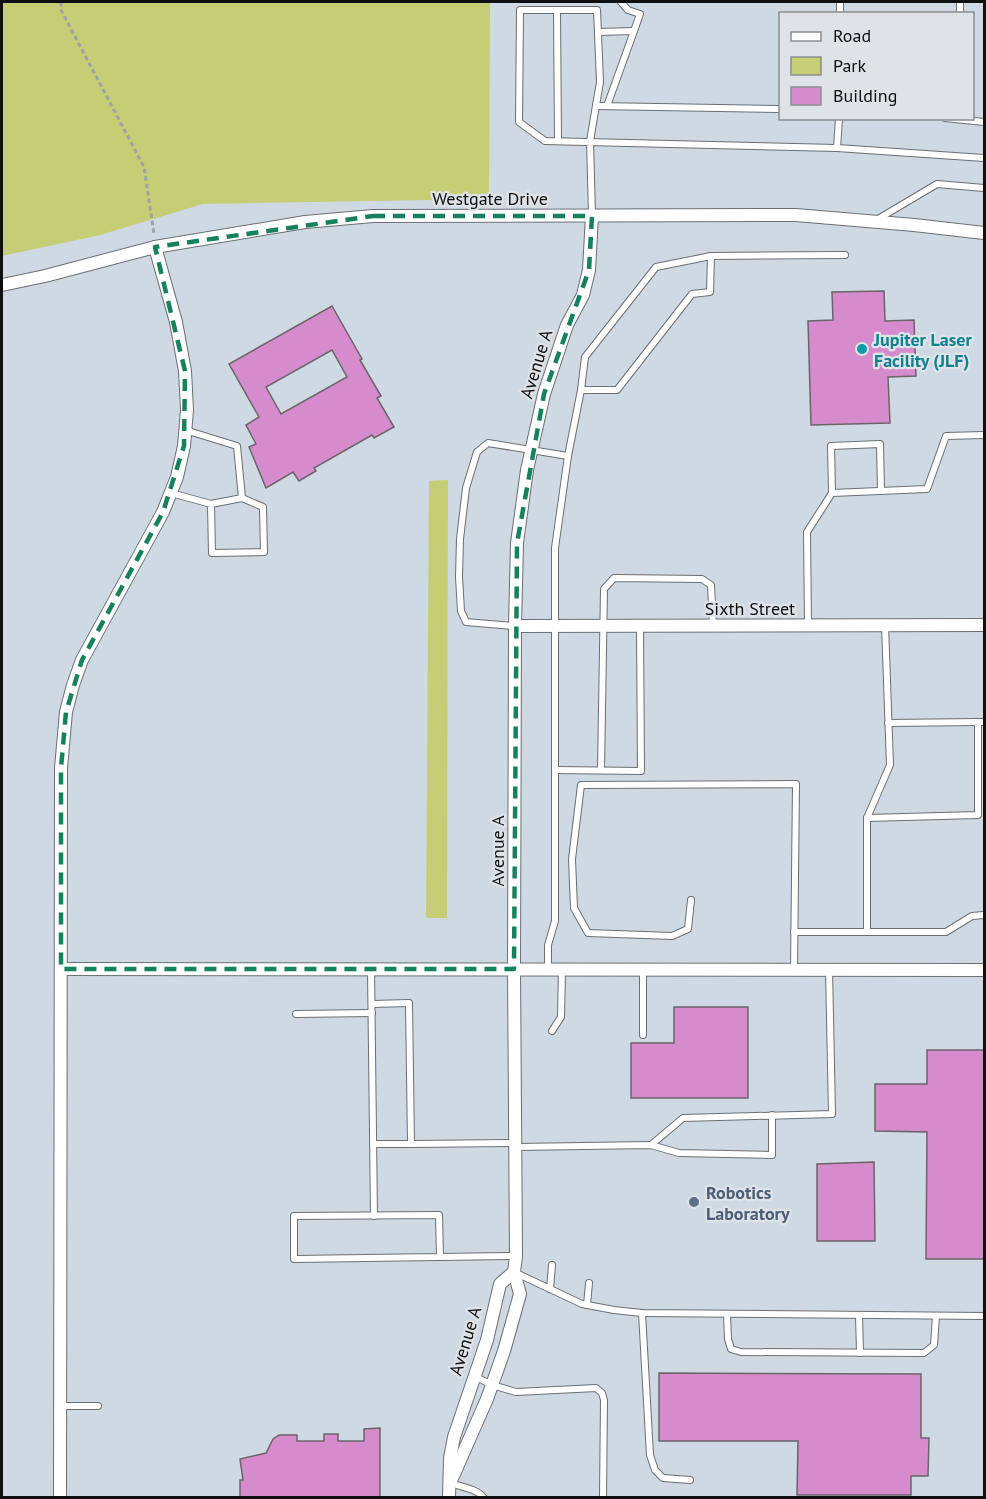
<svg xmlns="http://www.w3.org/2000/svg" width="986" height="1499" font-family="'PT Sans',sans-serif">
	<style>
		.built { fill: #cfd9e3; fill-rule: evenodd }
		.green { fill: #c5ce75 }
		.building { fill: #d68bcc; stroke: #696569; stroke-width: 1.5; fill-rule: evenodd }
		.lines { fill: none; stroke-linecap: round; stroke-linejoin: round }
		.lane-casing { stroke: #6b6f72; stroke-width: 8 }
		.street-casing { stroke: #6b6f72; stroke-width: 14 }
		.path { stroke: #9ea2a5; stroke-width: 3; stroke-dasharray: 4.5 3; stroke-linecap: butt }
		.lane { stroke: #fff; stroke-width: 6 }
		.street { stroke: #fff; stroke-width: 12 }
		.marked { fill: none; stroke: #15815d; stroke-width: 4.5; stroke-dasharray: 12 8; stroke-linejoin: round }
		.culture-dot { fill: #0f9aa8; stroke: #dfe3e7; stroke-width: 2 }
		.service-dot { fill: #5c6f8a; stroke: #dfe3e7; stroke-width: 2 }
		.labels { text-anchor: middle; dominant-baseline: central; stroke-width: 4.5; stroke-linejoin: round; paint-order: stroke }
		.street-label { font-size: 18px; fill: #0d0f10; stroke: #dfe3e7 }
		.culture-label { font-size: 18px; font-weight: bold; fill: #0d838f; stroke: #dfe3e7; text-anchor: start }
		.service-label { font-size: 18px; font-weight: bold; fill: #4e5e75; stroke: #dfe3e7; text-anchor: start }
	</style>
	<rect width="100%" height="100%" fill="#dfe3e7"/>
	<path class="built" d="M2 2H984V1497H2ZM780 14H972V118H780Z"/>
	<g class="green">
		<polygon points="2,2 490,2 489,199 203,204 100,235 2,256"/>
		<polygon points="448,480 447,918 426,918 429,481"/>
	</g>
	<g class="building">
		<polygon points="884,291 885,321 914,320 916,376 888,377 890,423 811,425 808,321 833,320 832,292"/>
		<path d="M332 306 362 359 360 360 381 396 377 398 394 427 374 438 372 435 314 468 316 471 299 481 293 472 266 488 249 447 256 444 246 425 259 417 229 364ZM332 350 347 377 281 414 266 387Z"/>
		<polygon points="674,1007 748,1007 748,1098 631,1098 631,1043 674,1043"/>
		<polygon points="927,1050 984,1050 984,1259 926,1259 927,1132 875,1131 875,1084 927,1084"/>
		<polygon points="874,1162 875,1241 817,1241 817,1164"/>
		<polygon points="659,1373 921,1374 921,1438 929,1438 928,1476 911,1476 911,1495 797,1495 798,1441 659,1441"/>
		<polygon points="380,1428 380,1497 240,1497 240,1480 243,1480 240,1459 266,1453 273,1439 279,1435 297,1435 297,1441 324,1441 324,1434 338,1434 338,1441 364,1441 364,1429"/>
	</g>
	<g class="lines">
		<g class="lane-casing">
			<g id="lane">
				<polyline points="621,2 628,10 640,14 634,31"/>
				<polyline points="840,2 840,14"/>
				<polyline points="557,10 558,141"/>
				<polyline points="960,14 960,2"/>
				<polyline points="598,32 634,31 607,106"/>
				<polyline points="596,106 780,109"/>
				<polyline points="945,118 984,122"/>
				<polyline points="837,148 839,118"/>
				<polyline points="592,215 590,141 600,82 597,10 520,10 519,122 545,141 837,148 984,158"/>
				<polyline points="878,219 937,184 984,188"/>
				<polyline points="711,256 845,255"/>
				<polyline points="185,430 237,446 242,498"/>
				<polyline points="171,493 211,504 242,498 263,507 264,552 212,553 211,504"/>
				<polyline points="832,493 831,446 880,444 881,491"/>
				<polyline points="808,625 807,532 832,493 927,489 946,436 984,435"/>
				<polyline points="514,626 466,622 461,611 459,577 460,539 466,488 477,452 488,443 568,456 581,390 617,390 692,294 710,292 711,256 656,267 585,357 581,390"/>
				<polyline points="888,723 978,722"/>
				<polyline points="555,770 641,771 640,626"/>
				<polyline points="601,770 604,589 614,578 702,579 711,585 713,626"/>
				<polyline points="867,818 890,765 885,625"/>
				<polyline points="691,900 688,929 672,936 588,933 574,908 572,859 581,785 796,784 794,969"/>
				<polyline points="794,932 946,932 972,916 984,915"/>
				<polyline points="867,932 867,818 978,815 978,722 984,722"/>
				<polyline points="371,969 374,1216"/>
				<polyline points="548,969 548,945 555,921 555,548 568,456"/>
				<polyline points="643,970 643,1035"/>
				<polyline points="372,1004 409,1003 411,1144 515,1143"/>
				<polyline points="296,1014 372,1013"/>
				<polyline points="552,1031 561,1017 562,969"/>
				<polyline points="373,1144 411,1144"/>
				<polyline points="651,1145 683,1118 832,1114 829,969"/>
				<polyline points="516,1147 651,1145 679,1153 772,1155 772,1115"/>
				<polyline points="440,1257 439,1215 294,1216 294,1259 516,1256"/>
				<polyline points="516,1273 582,1304 614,1310 642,1313 984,1316"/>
				<polyline points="550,1289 552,1265"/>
				<polyline points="587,1305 589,1283"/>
				<polyline points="642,1313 650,1455 655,1470 663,1478 690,1480"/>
				<polyline points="727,1314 728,1339 731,1349 741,1352 924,1353 934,1345 936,1316"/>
				<polyline points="859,1315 860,1353"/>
				<polyline points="474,1376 492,1385 516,1392 596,1388 602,1393 604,1400 603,1498"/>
				<polyline points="60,1406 98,1406"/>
				<path d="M450 1483C461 1487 476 1488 484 1498"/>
			</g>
		</g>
		<g class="street-casing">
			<g id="street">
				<polyline points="2,285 45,276 155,247 305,222 373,216 796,215 914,225 984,233"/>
				<polyline points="515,626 984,625"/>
				<polyline points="61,969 984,970"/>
				<polyline points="450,1483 487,1399 504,1351 520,1294 514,1272 516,1256 514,969 515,626 517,543 527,470 544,394 567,325 583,295 589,270 592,216"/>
				<polyline points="60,1498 61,768 66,712 73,685 82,660 163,512 177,477 184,446 187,410 185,371 176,322 155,247"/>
				<polyline points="449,1498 450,1458 454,1437 487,1340 500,1284 514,1272"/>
			</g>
		</g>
		<polyline class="path" points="61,2 61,10 144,167 154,234"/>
		<use href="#lane" class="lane"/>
		<use href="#street" class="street"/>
	</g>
	<path class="marked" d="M373 216H592L589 270 544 394 517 543 514 969H61V768L66 712 82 660 163 512 184 446 185 371 155 247Z"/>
	<circle class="culture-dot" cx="862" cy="349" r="6"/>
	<circle class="service-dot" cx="694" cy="1202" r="6"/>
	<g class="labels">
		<g class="street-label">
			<text x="490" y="198">Westgate Drive</text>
			<text transform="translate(536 364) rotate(-73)">Avenue A</text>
			<text x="750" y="608">Sixth Street</text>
			<text transform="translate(497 851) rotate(-90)">Avenue A</text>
			<text transform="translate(465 1341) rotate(-73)">Avenue A</text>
		</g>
		<g class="culture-label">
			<text x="874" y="339">Jupiter Laser<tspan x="874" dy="21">Facility (JLF)</tspan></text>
		</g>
		<g class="service-label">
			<text x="706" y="1192">Robotics<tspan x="706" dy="21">Laboratory</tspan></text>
		</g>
	</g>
	<rect width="986" height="1499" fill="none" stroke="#0d0f10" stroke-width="6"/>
	<rect x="779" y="12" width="195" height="108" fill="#dfe3e7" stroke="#8b8e91" stroke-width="1.5"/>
	<rect x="791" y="32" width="30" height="9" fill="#ffffff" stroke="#8b8e91" stroke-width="1.5"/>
	<text x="833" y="42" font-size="18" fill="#0d0f10">Road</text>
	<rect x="791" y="57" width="30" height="18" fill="#c5ce75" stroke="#8b8e91" stroke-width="1.5"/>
	<text x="833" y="72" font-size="18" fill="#0d0f10">Park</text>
	<rect x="791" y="87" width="30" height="18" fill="#d68bcc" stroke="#8b8e91" stroke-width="1.5"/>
	<text x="833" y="102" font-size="18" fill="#0d0f10">Building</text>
</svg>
